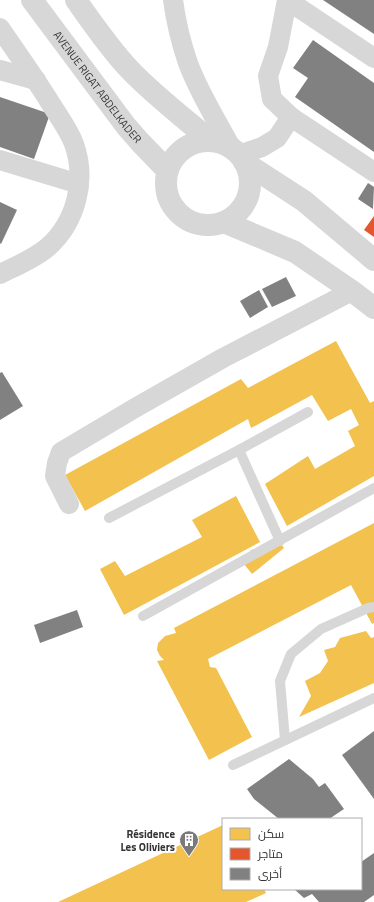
<svg xmlns="http://www.w3.org/2000/svg" width="374" height="902" font-family="'Titillium Web',Cairo,sans-serif">
	<style>
		.homes { fill: #f2c14e }
		.shops { fill: #e4572e }
		.building { fill: #818181 }
		.lines { fill: none; stroke-linecap: round; stroke-linejoin: round }
		.service { stroke: #d7d7d7; stroke-width: 10 }
		.minor { stroke: #d7d7d7; stroke-width: 20 }
		.tertiary { stroke: #d7d7d7; stroke-width: 22 }
		.labels { text-anchor: middle; dominant-baseline: central; stroke-width: 4; stroke-linejoin: round; paint-order: stroke }
		.street-label { font-size: 11px; fill: #333; stroke: #fff }
		.poi-label { font-size: 11px; font-weight: bold; fill: #333; stroke: #fff; text-anchor: end }
	</style>
	<rect width="100%" height="100%" fill="#fff"/>
	<g class="homes">
		<polygon points="336,341 370,403 374,401 374,476 287,526 265,484 308,456 315,469 355,446 348,431 359,425 351,409 328,421 312,395 251,428 248,419 85,511 65,475 241,379 248,388"/>
		<polygon points="236,496 260,542 124,615 100,569 115,561 125,576 202,537 192,520"/>
		<polygon points="374,523 374,623 372,624 351,585 208,659 210,667 216,668 252,737 209,760 157,661 164,660 160,656 157,650 158,643 165,636 176,633 174,628"/>
		<polygon points="278,540 284,548 252,574 240,559 253,549 259,555"/>
		<polygon points="366,631 371,638 374,637 374,683 299,717 311,696 305,681 320,673 328,661 324,650 335,647 340,638"/>
		<polygon points="223,825 223,889 264,889 266,893 246,902 58,902"/>
	</g>
	<polygon class="shops" points="374,216 374,237 364,230"/>
	<g class="building">
		<polygon points="323,0 374,0 374,34"/>
		<polygon points="313,40 374,83 374,152 295,97 308,78 293,68"/>
		<polygon points="0,97 50,114 34,159 0,147"/>
		<polygon points="368,183 374,187 373,209 358,199"/>
		<polygon points="0,202 17,210 1,244 0,243"/>
		<polygon points="286,277 296,296 272,307 262,289"/>
		<polygon points="259,290 268,307 250,318 240,301"/>
		<polygon points="2,372 23,406 0,420 0,373"/>
		<polygon points="77,610 83,627 40,643 34,625"/>
		<polygon points="374,731 374,799 342,755"/>
		<polygon points="289,759 313,779 319,787 325,783 344,809 329,819 279,819 254,799 247,789"/>
		<polygon points="374,853 374,895 364,902 319,902 312,894 304,898 294,889 361,889 361,862"/>
	</g>
	<g class="lines">
		<g class="service">
			<polyline points="109,518 239,450"/>
			<polyline points="280,541 239,450 308,412"/>
			<polyline points="143,616 374,488"/>
			<polyline points="285,740 280,681 291,654 321,629 368,608 374,607"/>
			<polyline points="233,765 374,698"/>
		</g>
		<g class="minor">
			<path d="M173 0C176 22 181 43 188 63 199 93 217 121 232 149"/>
			<polyline points="287,0 278,47 268,76 272,99 291,117 374,172"/>
			<polyline points="287,0 374,58"/>
			<path d="M0 28C17 53 35 78 51 104 59 117 69 130 74 144 87 180 76 222 48 247 34 259 16 266 0 274"/>
			<polyline points="0,70 36,80"/>
			<polyline points="239,155 262,147 277,138 291,117"/>
			<polyline points="0,160 79,184"/>
			<polyline points="69,504 55,476 57,463 61,452 135,408 223,358 352,291"/>
		</g>
		<g class="tertiary">
			<path id="s1" d="M32 0 126 126 140 142 167 170"/>
			<path d="M76 0C93 24 110 49 130 70 155 96 184 118 211 141"/>
			<circle cx="208" cy="183" r="42"/>
			<polyline points="244,162 304,201 374,260"/>
			<polyline points="224,222 295,252 352,291 374,308"/>
		</g>
	</g>
	<defs>
		<g id="building-pin" transform="scale(1)"><path d="M0 17L-7.5 6A9.5 9.5 0 1 1 7.5 6Z" fill="#7a7a7a" stroke="#fff"/><path d="M-4-6H4V6H1V3H-1V6H-4ZM-2.5-4.3h1.7v1.8h-1.7ZM.8-4.3h1.7v1.8H.8ZM-2.5-1h1.7V.8h-1.7ZM.8-1h1.7V.8H.8Z" fill="#fff"/></g>
	</defs>
	<g fill-rule="evenodd">
		<use href="#building-pin" x="189" y="840"/>
	</g>
	<g class="labels">
		<g class="street-label">
			<text stroke="none"><textPath href="#s1" startOffset="109">AVENUE RIGAT ABDELKADER</textPath></text>
		</g>
		<g class="poi-label">
			<text x="175" y="834">Résidence<tspan x="175" dy="13">Les Oliviers</tspan></text>
		</g>
	</g>
	<rect x="222" y="818" width="140" height="72" fill="#ffffff" stroke="#adadad"/>
	<rect x="230" y="828" width="20" height="12" fill="#f2c14e" stroke="#adadad"/>
	<text x="258" y="838" font-size="12" fill="#333333">سكن</text>
	<rect x="230" y="848" width="20" height="12" fill="#e4572e" stroke="#adadad"/>
	<text x="258" y="858" font-size="12" fill="#333333">متاجر</text>
	<rect x="230" y="868" width="20" height="12" fill="#818181" stroke="#adadad"/>
	<text x="258" y="878" font-size="12" fill="#333333">أخرى</text>
</svg>
